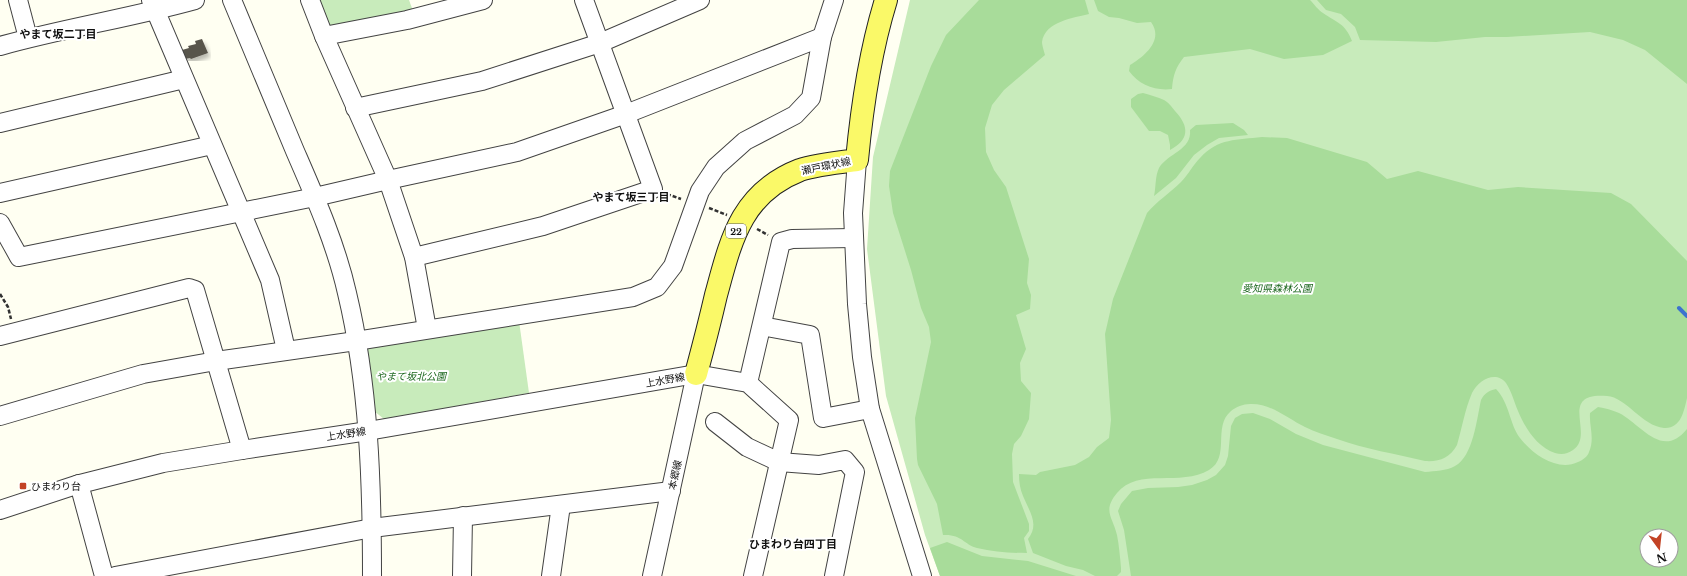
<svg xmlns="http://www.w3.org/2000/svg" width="1687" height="576" font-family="'Libre Baskerville','Noto Sans JP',serif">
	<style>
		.green { fill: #c8ebbb; fill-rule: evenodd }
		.forest { fill: #a8dc9a; fill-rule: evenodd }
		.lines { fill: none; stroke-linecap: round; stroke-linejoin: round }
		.stream { stroke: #3c72cf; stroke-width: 4 }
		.building { fill: #59544c; filter: url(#shadow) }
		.minor-casing { stroke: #434343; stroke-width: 20 }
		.major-casing { stroke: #212121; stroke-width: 24 }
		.path { stroke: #323232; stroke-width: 2.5; stroke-dasharray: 4 2; stroke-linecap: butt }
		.minor { stroke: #fff; stroke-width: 18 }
		.major { stroke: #faf968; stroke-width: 22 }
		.poi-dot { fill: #c34325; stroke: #fff; stroke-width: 1.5 }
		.labels { text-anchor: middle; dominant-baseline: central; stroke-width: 4; stroke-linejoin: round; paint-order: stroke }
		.shield { fill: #fff; stroke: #585858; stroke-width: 1 }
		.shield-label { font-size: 9px; font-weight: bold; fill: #101010 }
		.street-label { font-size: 10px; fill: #101010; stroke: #fff }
		.park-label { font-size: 10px; font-style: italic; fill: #1e6920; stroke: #fff }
		.poi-label { font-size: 10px; fill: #101010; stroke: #fff; text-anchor: start }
		.neighbourhood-label { font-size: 11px; font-weight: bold; fill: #101010; stroke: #fff }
	</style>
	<defs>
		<filter id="shadow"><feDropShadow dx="2.5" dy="4" stdDeviation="2" flood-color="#0004"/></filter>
	</defs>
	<rect width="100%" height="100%" fill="#fffff2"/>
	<g class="green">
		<polygon points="314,0 409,0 413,11 334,29 324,24"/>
		<path d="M910 0H1687V576H940L925 535 886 396 867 249 873 157ZM1647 536H1671V560H1647Z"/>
		<polygon points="519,321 529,393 384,419 374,411 363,349 368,344"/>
	</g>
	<g class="forest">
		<path d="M979 0H1085L1089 14C1074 18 1045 21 1042 42 1042 45 1044 51 1045 55L1004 90 992 105 985 128 986 152 994 170 1006 187 1029 259 1027 283 1031 295 1030 309 1016 315 1026 349 1020 363 1021 381 1031 393 1029 419 1021 436 1014 444 1012 454 1013 482 1029 524V531L1024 538 1027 553C1010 553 993 552 977 548 963 544 962 534 943 535L937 504 918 465 917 459 915 418 931 342 929 327 921 308 911 270 893 213 889 186 890 171 931 66 946 35Z"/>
		<path d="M1094 0H1310C1314 4 1318 10 1323 13 1337 23 1345 23 1352 41L1323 55 1284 59 1250 49 1184 57C1176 67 1173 75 1172 89 1155 91 1139 85 1129 71L1130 65C1145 56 1164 40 1151 22L1137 23 1119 18 1109 17 1098 11Z"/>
		<polygon points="1317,0 1687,0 1687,84 1645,50 1623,40 1590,32 1507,37 1485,37 1436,42 1360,40 1355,27 1341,14 1326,10"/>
		<path d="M1143 93C1150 95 1158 97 1164 100 1168 102 1172 107 1175 111 1190 127 1189 140 1170 150V145L1168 135 1160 131H1149L1131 107V99L1138 94Z"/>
		<path d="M1233 123 1244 130 1248 135 1219 138 1207 145 1194 155 1176 178 1154 196C1156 187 1155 176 1159 168 1168 153 1192 150 1190 130L1196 125Z"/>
		<path d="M1262 137 1287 138 1367 162 1387 179 1418 171 1488 190 1518 187 1611 193 1631 204 1687 261V398C1684 411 1681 429 1664 428 1642 426 1626 397 1607 396 1556 392 1596 435 1573 450 1567 454 1562 455 1555 453 1537 447 1525 428 1518 411 1514 402 1512 392 1506 383 1496 370 1478 380 1472 393 1465 409 1462 428 1457 445 1450 458 1439 462 1425 461 1396 454 1365 449 1337 439 1326 435 1315 432 1305 427 1288 419 1271 403 1250 404 1243 404 1236 407 1231 411 1212 427 1231 457 1209 470 1181 487 1138 467 1117 493 1102 511 1113 517 1117 535 1119 545 1120 557 1121 568V572L1117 576H1095L1083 570 1066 566 1033 553 1028 539C1040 524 1029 511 1023 496 1020 489 1019 482 1019 474L1036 475 1040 472 1075 465 1089 457 1097 447 1109 438 1111 420 1105 334 1113 299 1147 213C1157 201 1170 193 1181 182 1188 175 1193 165 1200 158 1218 138 1237 140 1262 137Z"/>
		<path d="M1496 389C1510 404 1509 423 1520 438 1533 455 1558 472 1578 462 1583 460 1588 456 1589 452 1595 438 1589 427 1590 413L1598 407C1605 408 1612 410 1619 413 1641 424 1662 460 1687 429V576H1131L1124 530 1118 511 1121 504 1132 491 1148 488 1178 487 1192 485 1207 480 1216 475 1225 465 1228 456 1231 426 1235 418 1242 414 1253 413 1270 419 1296 434 1323 445 1425 472C1435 471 1446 471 1455 466 1473 457 1477 418 1481 400 1485 393 1488 391 1496 389ZM1647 536H1671V560H1647Z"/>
		<polygon points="947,542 982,556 1028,561 1076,576 940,576 930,548"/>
	</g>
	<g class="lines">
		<polyline class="stream" points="1679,308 1687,316"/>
	</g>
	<polygon class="building" points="202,39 208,53 191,59 190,58 185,59 182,50 189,48 188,46 196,44 195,41"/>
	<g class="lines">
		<g class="minor-casing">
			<g id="minor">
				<polyline points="18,0 28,38"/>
				<polyline points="151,0 270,280 286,350"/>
				<path d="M232 0C253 50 274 100 295 151 315 197 336 244 347 293 369 385 372 482 372 576"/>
				<polyline points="310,0 324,36 388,180 414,257 427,329"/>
				<polyline points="324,36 407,20 483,0"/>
				<path d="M0 46C64 28 130 18 195 0"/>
				<polyline points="355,108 482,81 600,43 700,0"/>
				<polyline points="0,123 184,79"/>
				<polyline points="857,160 853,213 857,304 862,357 870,409 922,576"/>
				<polyline points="0,193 212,145"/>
				<polyline points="0,223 19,257 315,197 388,180 517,152 626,114 822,37"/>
				<polyline points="414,257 543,226 653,189 584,0"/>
				<polyline points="762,326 810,335 823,418 870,409"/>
				<polyline points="0,336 189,288 195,290 242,450"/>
				<polyline points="748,383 781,242 792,239 853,238"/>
				<polyline points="0,416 143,374 216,361 356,341 633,297 657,287 673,266 700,191 716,167 745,141 795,115 811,98 822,37 834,0"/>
				<polyline points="715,422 747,447 779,462 819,465 845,460 855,472 834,576"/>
				<polyline points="79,484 104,576"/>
				<polyline points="0,510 76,485 163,463 242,450 368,431 696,374 748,383 789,420 753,576"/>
				<polyline points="115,576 372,528 671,491"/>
				<polyline points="462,576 463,516"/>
				<polyline points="551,576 561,505"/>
				<polyline points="652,576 696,374"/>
			</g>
		</g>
		<g class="major-casing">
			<path id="major" d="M696 374C703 348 710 321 716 295 731 240 741 193 800 170 814 165 841 162 857 160 862 106 870 52 886 0"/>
		</g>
		<g class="path">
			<polyline points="667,194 681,199"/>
			<polyline points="709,208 727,215"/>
			<polyline points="757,229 768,235"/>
			<polyline points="0,294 8,307 11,319"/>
		</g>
		<use href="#minor" class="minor"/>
		<use href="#major" class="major"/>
	</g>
	<rect class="poi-dot" x="19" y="482" width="8" height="8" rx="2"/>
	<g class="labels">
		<rect class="shield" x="726" y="224" width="20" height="14" rx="3"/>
		<g class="shield-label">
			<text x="736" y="231">22</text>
		</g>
		<g class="street-label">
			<text transform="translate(826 166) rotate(-12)">瀬戸環状線</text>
			<text transform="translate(665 380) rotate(-10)">上水野線</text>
			<text transform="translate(346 434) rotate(-9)">上水野線</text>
			<text transform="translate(675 475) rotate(-78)">本郷線</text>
		</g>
		<g class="park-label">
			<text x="1277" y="288">愛知県森林公園</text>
			<text x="411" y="376">やまて坂北公園</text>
		</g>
		<g class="poi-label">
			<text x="31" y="486">ひまわり台</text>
		</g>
		<g class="neighbourhood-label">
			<text x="58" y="34">やまて坂二丁目</text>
			<text x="631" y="197">やまて坂三丁目</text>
			<text x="793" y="544">ひまわり台四丁目</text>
		</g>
	</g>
	<g transform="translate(1659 548) rotate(165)"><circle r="19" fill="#ffffff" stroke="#9f9f9f"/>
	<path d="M0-3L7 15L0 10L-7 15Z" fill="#c34325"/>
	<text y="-6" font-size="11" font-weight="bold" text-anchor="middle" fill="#101010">N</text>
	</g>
</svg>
